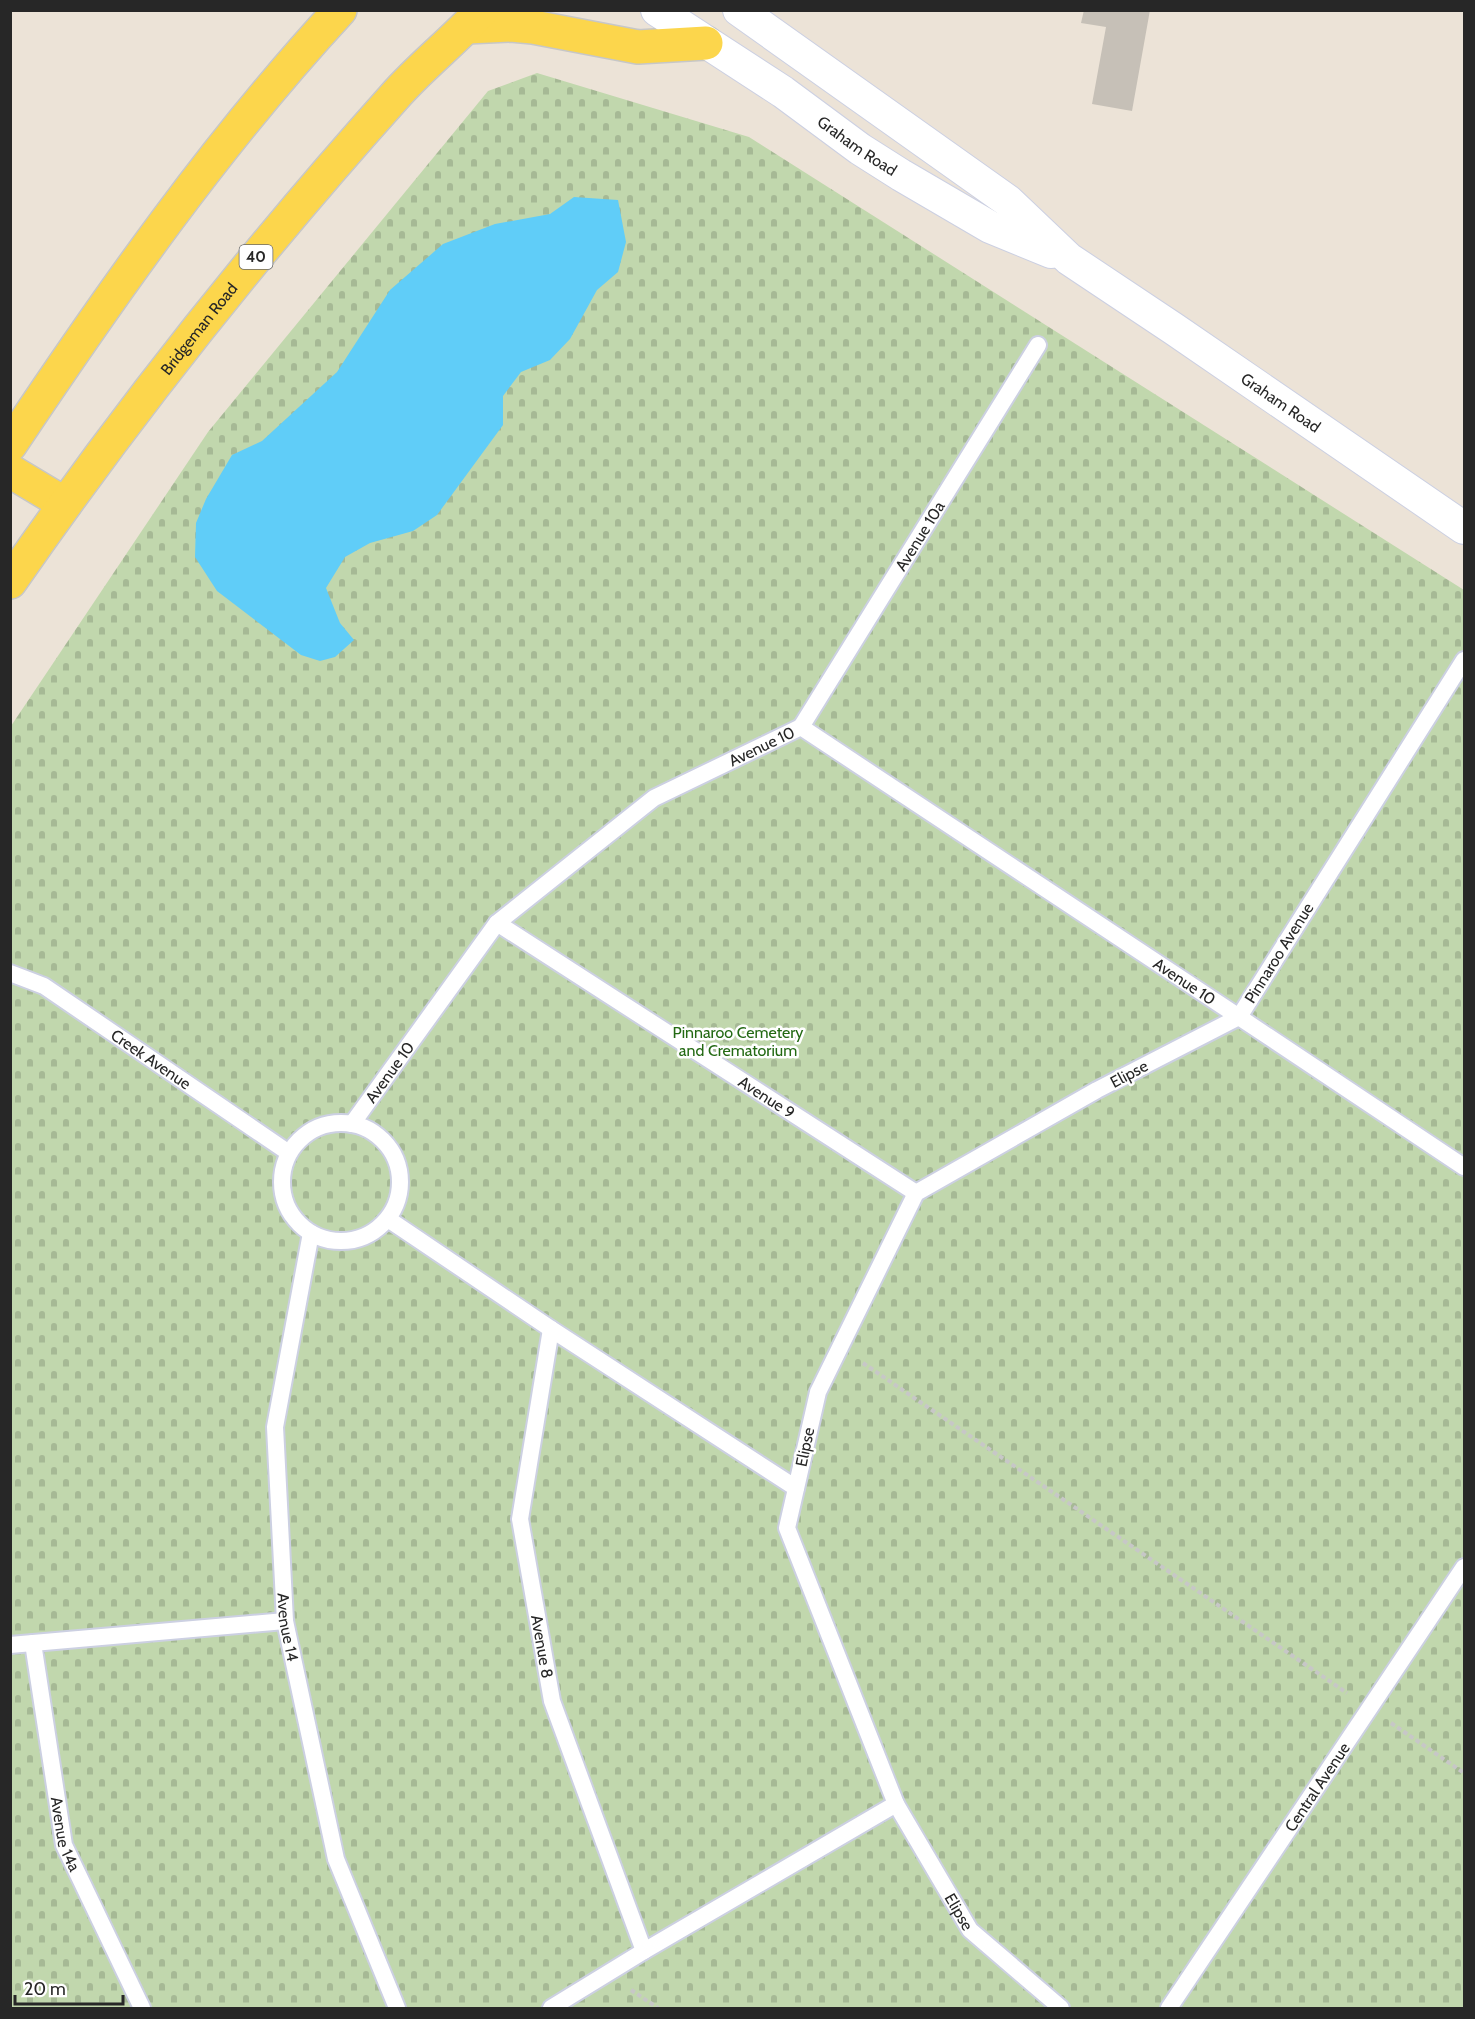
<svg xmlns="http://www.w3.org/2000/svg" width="1475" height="2019" font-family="Cabin,sans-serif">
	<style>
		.cemetery { fill: url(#cemetery-stones) }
		.water { fill: #60cdf8 }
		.building { fill: #c6c0b7 }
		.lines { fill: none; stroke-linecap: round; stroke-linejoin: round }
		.service-casing { stroke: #ccd0e2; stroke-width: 20 }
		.minor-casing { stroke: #ccd0e2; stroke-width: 34 }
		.primary-casing { stroke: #c7c7c7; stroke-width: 36 }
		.path { stroke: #c7c7c7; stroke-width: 4; stroke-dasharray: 4.5 3; stroke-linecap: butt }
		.service { stroke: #fff; stroke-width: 16 }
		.minor { stroke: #fff; stroke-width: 32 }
		.primary { stroke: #fcd64c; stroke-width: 33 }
		.labels { text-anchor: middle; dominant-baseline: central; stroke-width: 5; stroke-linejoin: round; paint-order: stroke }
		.shield { fill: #fff; stroke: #686868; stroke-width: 1.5 }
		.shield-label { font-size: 15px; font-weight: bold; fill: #272727 }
		.street-label { font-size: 16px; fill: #272727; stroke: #fff }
		.park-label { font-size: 16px; fill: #236913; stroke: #fff }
	</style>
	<defs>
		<pattern id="cemetery-stones" width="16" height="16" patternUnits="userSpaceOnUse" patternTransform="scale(1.5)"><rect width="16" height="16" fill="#c1d7ad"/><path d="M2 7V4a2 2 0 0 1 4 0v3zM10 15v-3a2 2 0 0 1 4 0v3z" fill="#a6b995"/></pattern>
	</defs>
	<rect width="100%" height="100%" fill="#ece3d7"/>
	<polygon class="cemetery" points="537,73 749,137 1464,590 1464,2008 11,2008 11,726 208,432 488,91"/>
	<polygon class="water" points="574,197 618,200 626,242 618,272 597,290 570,339 550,360 521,372 503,396 503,425 437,515 413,531 370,543 345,557 326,588 340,623 354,640 335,657 320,661 301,655 217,591 195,557 196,523 206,499 232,455 262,441 337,372 390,290 443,244 495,224 550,214"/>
	<polygon class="building" points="1084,10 1150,10 1132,111 1092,104 1106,27 1081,23"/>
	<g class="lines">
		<g class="service-casing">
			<g id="service">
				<polyline points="1464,660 1239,1017 1464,1167"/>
				<path id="s1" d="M801 727 1038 345"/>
				<path id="s2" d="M497 923 916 1193"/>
				<path id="s3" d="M10 973 44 986 289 1153"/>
				<circle cx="341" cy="1182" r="59"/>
				<path id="s4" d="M352 1124 497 923 654 798 801 727 1239 1017 1097 1090 916 1193 818 1392 787 1528 896 1804 970 1930 1061 2008"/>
				<polyline points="388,1219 551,1329 796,1488"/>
				<path id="s5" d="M311 1233 275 1427 285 1621 336 1859 397 2008"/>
				<path id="s6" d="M551 1329 520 1519 552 1701 644 1951"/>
				<path id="s7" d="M33 1643 64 1845 142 2008"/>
				<polyline points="10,1645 285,1621"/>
				<polyline points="551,2008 644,1951 896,1804"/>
				<path id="s8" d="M1169 2008 1464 1567"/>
			</g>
		</g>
		<g class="minor-casing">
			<g id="minor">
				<path id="s9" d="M657 10 783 92 860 149 901 175 990 227 1051 252"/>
				<path id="s10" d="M739 10 1008 201 1069 259 1174 329 1464 528"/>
			</g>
		</g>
		<g class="primary-casing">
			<g id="primary">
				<polyline points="467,27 511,25 533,27 638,47 706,43"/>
				<path d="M10 445C111 294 216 144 340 10"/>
				<polyline points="10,471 65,504"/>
				<path id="s11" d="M10 582C128 412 256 251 394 97 421 66 454 41 482 10"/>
			</g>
		</g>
		<g class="path">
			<polyline points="863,1363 1347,1693"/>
			<polyline points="1391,1723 1464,1773"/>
			<polyline points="631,1990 658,2008"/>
		</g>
		<use href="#service" class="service"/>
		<use href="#minor" class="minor"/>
		<use href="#primary" class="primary"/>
	</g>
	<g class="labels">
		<rect class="shield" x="239.5" y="245" width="33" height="24" rx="4.5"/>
		<g class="shield-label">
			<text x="256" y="257">40</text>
		</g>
		<g class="street-label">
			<text stroke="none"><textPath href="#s9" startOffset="242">Graham Road</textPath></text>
			<text stroke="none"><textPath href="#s11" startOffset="316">Bridgeman Road</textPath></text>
			<text stroke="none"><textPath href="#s10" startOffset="670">Graham Road</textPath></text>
			<text stroke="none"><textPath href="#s1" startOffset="225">Avenue 10a</textPath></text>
			<text stroke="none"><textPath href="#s4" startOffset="568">Avenue 10</textPath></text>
			<text transform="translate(1279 953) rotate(-58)">Pinnaroo Avenue</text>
			<text stroke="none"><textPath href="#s4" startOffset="1072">Avenue 10</textPath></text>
			<text stroke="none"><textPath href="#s3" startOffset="166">Creek Avenue</textPath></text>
			<text stroke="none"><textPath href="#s4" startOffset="64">Avenue 10</textPath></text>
			<text transform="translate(1129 1074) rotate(-28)">Elipse</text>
			<text stroke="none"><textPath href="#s2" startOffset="321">Avenue 9</textPath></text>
			<text transform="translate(805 1447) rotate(-78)">Elipse</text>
			<text stroke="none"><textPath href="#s5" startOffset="398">Avenue 14</textPath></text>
			<text stroke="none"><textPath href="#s6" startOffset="322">Avenue 8</textPath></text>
			<text stroke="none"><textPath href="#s8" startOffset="266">Central Avenue</textPath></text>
			<text stroke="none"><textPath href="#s7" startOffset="194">Avenue 14a</textPath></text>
			<text stroke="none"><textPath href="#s4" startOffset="2288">Elipse</textPath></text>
		</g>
		<g class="park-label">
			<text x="738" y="1032">Pinnaroo Cemetery<tspan x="738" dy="18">and Crematorium</tspan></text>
		</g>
	</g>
	<rect width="1475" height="2019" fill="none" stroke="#272727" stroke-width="24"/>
	<path d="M15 1995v9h108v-9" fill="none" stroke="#272727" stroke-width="3"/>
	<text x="24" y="1995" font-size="18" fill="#272727" stroke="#ffffff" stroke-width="4.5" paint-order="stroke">20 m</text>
</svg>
